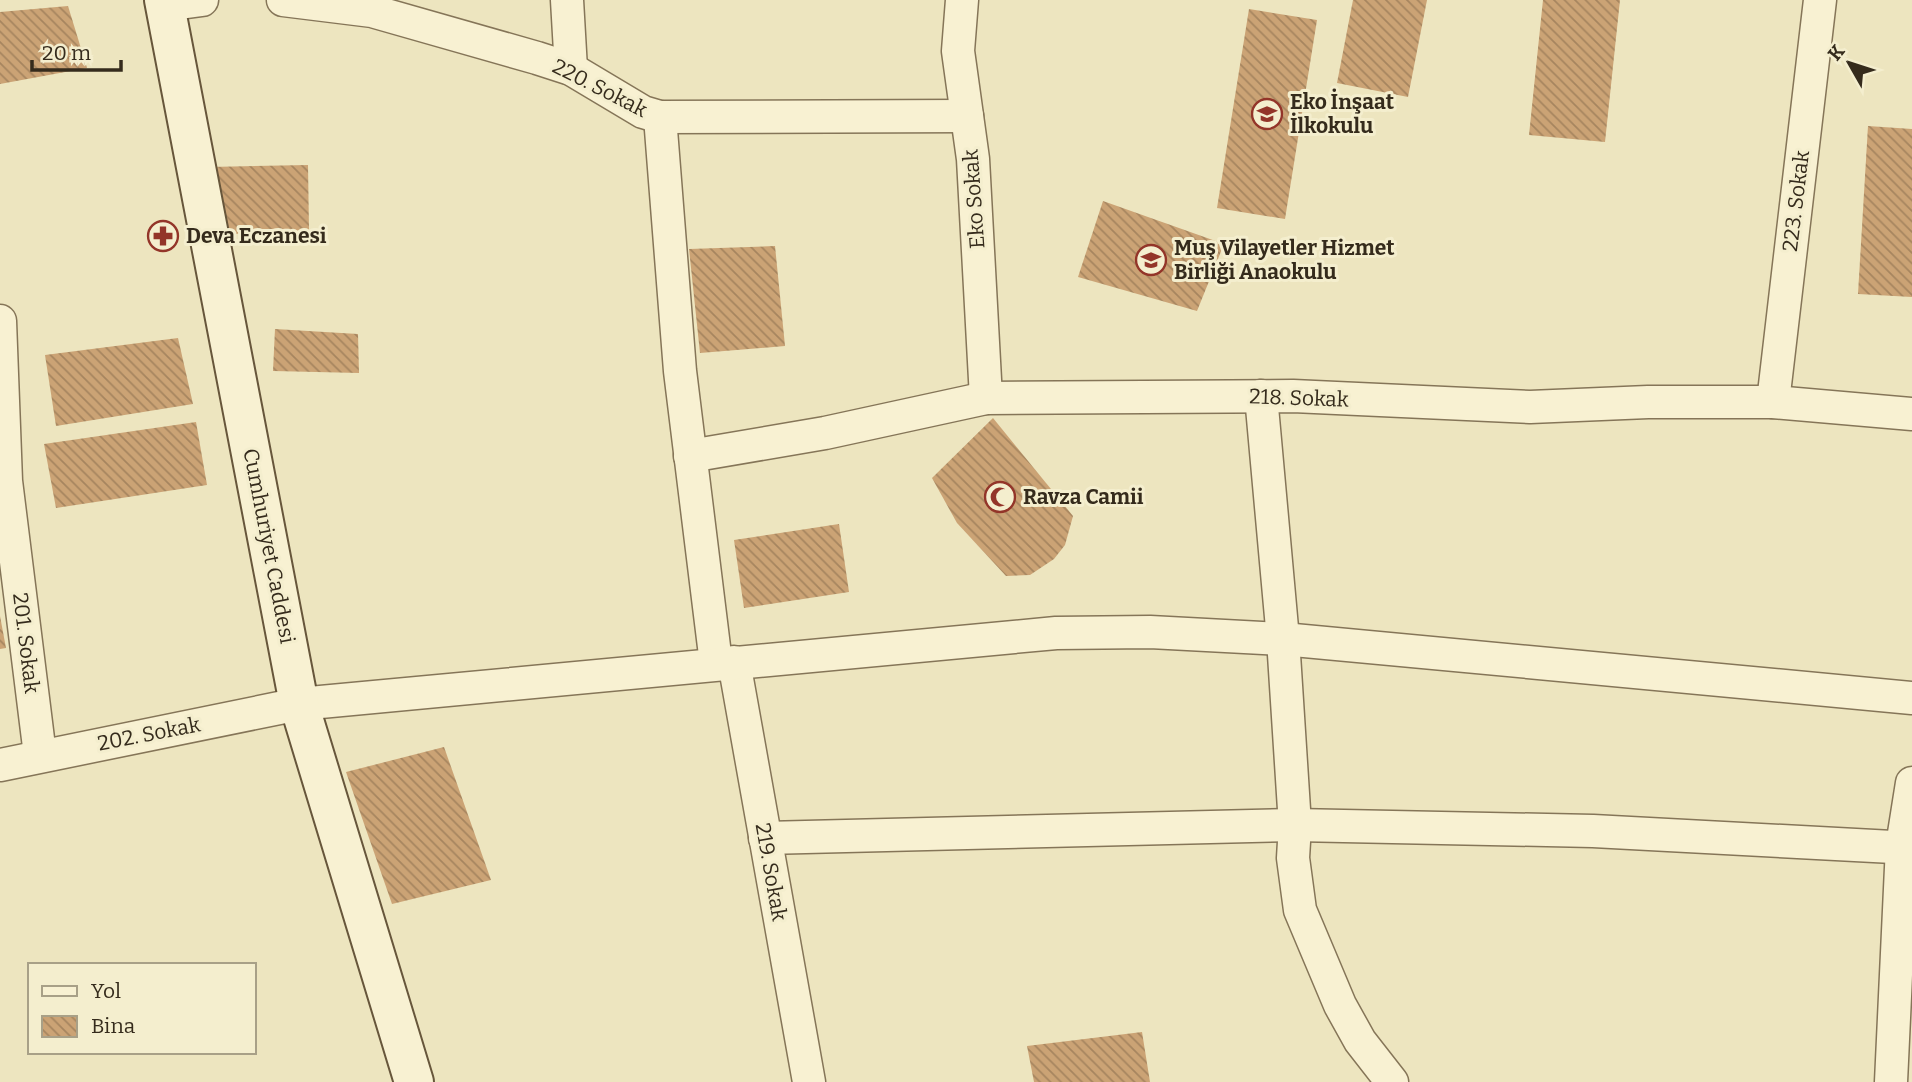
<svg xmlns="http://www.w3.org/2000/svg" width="1912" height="1082" font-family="Bitter,serif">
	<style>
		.building { fill: url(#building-back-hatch) }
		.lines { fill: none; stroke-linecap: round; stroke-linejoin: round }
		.street-casing { stroke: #857558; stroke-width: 35 }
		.secondary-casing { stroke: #67563b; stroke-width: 42 }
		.street { stroke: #f8f1d2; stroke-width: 32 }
		.secondary { stroke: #f8f1d2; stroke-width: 38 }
		.labels { text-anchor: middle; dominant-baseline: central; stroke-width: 6; stroke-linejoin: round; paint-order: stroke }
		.street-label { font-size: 21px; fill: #352b1c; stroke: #f4eece }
		.poi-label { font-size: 21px; font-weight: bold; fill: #352b1c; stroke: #f4eece; text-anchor: start }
	</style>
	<defs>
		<pattern id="building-back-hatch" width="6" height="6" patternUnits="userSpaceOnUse" patternTransform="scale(1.75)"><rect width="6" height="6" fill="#cba375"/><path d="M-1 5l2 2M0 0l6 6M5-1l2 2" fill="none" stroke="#a6855f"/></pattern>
	</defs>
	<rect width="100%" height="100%" fill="#ede5bf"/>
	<g class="building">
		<polygon points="1353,0 1427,0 1408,97 1337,83"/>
		<polygon points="1543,0 1620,0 1605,142 1529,135"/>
		<polygon points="68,6 87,68 0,84 0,12"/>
		<polygon points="1249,9 1317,20 1285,219 1217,208"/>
		<polygon points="1868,126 1912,129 1912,297 1858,294"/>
		<polygon points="308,165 309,230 216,235 208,167"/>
		<polygon points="1103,201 1224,244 1197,311 1078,277"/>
		<polygon points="775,246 785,346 700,353 689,249"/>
		<polygon points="275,329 358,334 359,373 273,371"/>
		<polygon points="178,338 193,404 56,426 45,355"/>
		<polygon points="993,418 1073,516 1065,545 1054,559 1030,575 1006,576 957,523 932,478"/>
		<polygon points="196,422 207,485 56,508 44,444"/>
		<polygon points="839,524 849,592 744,608 734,540"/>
		<polygon points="0,616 6,648 0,649"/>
		<polygon points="444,747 491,880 392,904 346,772"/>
		<polygon points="1142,1032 1150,1082 1034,1082 1027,1046"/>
	</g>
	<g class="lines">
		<g class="street-casing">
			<g id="street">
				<polyline points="283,0 372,11 537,58 571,69 643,112 660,117 967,116"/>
				<polyline points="567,0 571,69"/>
				<polyline points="962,0 958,51 973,159 986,398"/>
				<polyline points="165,5 202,0"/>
				<polyline points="660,117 680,371 716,663"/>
				<polyline points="0,321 6,481 40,755"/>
				<polyline points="1261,396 1283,639 1295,825 1293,858 1300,910 1340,1005 1360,1041 1392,1082"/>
				<polyline points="1773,402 1820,0"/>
				<polyline points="690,456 825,433 986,398 1293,396 1530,407 1648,402 1773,402 1912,414"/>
				<polyline points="734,662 809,1082"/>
				<polyline points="0,765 299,704 1056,633 1150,632 1283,639 1912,698"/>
				<polyline points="765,838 1295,825 1593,831 1912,848"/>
				<polyline points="1891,1082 1902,846 1912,783"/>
			</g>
		</g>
		<g class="secondary-casing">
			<polyline id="secondary" points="164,0 299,704 414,1082"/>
		</g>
		<use href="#street" class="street"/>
		<use href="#secondary" class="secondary"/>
	</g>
	<defs>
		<g id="school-ring" transform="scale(1.575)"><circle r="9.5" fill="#f4eece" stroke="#933529" stroke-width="1.5"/><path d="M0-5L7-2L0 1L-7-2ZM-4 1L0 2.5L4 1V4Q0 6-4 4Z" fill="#933529"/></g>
		<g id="pharmacy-ring" transform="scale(1.575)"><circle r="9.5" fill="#f4eece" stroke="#933529" stroke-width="1.5"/><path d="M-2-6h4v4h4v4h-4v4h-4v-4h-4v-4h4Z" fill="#933529"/></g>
		<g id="mosque-ring" transform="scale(1.575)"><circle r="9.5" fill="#f4eece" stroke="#933529" stroke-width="1.5"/><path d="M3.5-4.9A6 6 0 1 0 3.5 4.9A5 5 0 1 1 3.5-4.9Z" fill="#933529"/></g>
	</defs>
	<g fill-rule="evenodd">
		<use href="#school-ring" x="1267" y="114"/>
		<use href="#pharmacy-ring" x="163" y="236"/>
		<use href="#school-ring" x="1151" y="260"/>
		<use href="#mosque-ring" x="1000" y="497"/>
	</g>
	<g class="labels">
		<g class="street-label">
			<text transform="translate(600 88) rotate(27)">220. Sokak</text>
			<text transform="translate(974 199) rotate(-94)">Eko Sokak</text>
			<text transform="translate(1796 201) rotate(-83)">223. Sokak</text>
			<text transform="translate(1299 398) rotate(2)">218. Sokak</text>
			<text transform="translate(269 546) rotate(79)">Cumhuriyet Caddesi</text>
			<text transform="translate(26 643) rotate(83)">201. Sokak</text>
			<text transform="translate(149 734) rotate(-11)">202. Sokak</text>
			<text transform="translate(771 872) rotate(80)">219. Sokak</text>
		</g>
		<g class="poi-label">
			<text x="1290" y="102">Eko İnşaat<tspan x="1290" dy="24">İlkokulu</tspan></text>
			<text x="186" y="236">Deva Eczanesi</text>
			<text x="1174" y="248">Muş Vilayetler Hizmet<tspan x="1174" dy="24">Birliği Anaokulu</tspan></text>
			<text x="1023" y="497">Ravza Camii</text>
		</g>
	</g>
	<rect x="28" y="963" width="228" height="91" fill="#f4eece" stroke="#a8a087" stroke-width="2"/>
	<rect x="42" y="986" width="35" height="10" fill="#f8f1d2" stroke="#a8a087" stroke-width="2"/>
	<text x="91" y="998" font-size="21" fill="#352b1c">Yol</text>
	<rect x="42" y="1016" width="35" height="21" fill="url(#building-back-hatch)" stroke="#a8a087" stroke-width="2"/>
	<text x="91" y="1033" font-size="21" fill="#352b1c">Bina</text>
	<g transform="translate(1849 63) rotate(309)" stroke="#f4eece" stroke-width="5" paint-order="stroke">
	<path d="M0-5L12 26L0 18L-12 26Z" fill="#352b1c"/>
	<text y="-10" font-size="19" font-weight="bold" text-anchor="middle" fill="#352b1c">K</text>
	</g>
	<path d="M32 60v10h89v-10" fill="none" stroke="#352b1c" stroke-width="3.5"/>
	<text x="42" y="60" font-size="21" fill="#352b1c" stroke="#f4eece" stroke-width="5" paint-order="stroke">20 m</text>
</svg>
